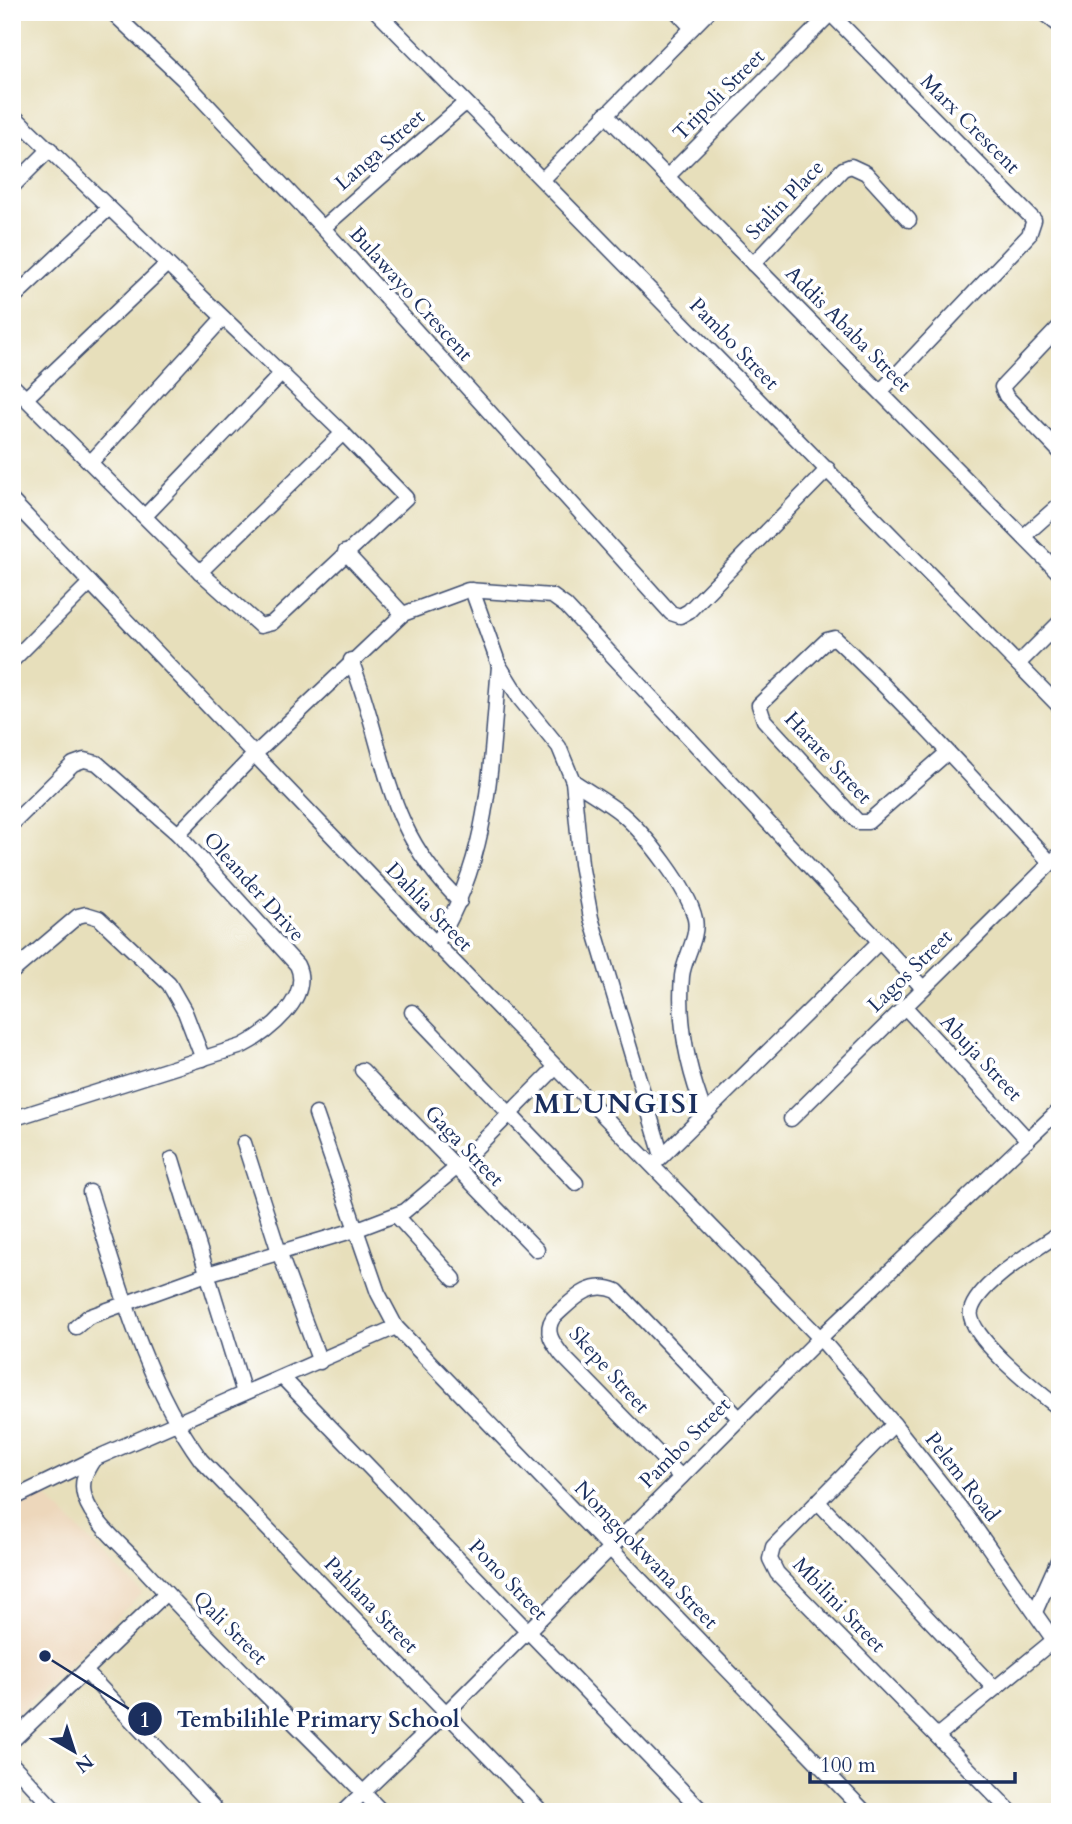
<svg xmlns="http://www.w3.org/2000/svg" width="1072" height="1824" font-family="Cardo,serif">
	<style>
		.built { fill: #edd7bb }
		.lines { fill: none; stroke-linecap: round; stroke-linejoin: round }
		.minor-casing { stroke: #3a496c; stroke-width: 17 }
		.minor { stroke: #fff; stroke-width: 14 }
		.labels { text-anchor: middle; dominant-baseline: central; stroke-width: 7; stroke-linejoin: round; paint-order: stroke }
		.street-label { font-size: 21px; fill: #1b2f5e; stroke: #fff }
		.district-label { font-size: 28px; font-weight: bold; letter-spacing: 2px; fill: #1b2f5e; stroke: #fff }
		.leader { fill: none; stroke: #1b2f5e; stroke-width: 2.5 }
		.callout-dot { fill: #1b2f5e; stroke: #fff; stroke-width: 2.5 }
		.mark-label { font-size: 21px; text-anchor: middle; font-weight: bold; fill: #fff }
		.callout-label { font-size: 23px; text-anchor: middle; font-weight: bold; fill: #1b2f5e; stroke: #fff; stroke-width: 7; stroke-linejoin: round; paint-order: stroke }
	</style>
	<rect width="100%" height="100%" fill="#fff"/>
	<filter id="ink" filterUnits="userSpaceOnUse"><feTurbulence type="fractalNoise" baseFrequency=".0143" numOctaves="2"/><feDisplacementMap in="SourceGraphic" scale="14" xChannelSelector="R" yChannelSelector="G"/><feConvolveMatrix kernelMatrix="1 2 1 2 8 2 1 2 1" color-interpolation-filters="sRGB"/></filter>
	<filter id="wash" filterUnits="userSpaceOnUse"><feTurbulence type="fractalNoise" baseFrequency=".00686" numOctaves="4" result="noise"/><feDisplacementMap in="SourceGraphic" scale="28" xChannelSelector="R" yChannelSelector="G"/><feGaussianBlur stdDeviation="1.57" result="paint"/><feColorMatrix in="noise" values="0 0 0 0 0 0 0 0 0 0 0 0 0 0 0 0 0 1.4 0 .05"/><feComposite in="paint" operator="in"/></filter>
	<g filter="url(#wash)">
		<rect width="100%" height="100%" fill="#e7dfbb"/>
		<polygon class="built" points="40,1490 142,1593 12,1719 12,1502"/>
	</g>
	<g filter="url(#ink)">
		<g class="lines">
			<g class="minor-casing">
				<g id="minor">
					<polyline points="112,12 183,79 323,228 671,613 680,616 689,611 828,469"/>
					<polyline points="377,12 1060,707"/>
					<polyline points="677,12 692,28"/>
					<polyline points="1042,12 1060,26"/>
					<polyline points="831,14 1034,220 1029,235 881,391"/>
					<polyline points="12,114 343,433 406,498 272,623 260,626 200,572 12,385"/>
					<polyline points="605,114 1060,574"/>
					<polyline points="667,177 832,12"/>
					<polyline points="543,179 708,12"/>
					<polyline points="12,187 50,149"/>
					<polyline points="323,228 465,103"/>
					<polyline points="753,264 843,169 851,166 866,173 909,220"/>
					<polyline points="12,299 109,208"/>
					<polyline points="1060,326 1002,387 1006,396 1060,452"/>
					<polyline points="26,398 166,265"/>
					<polyline points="91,462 223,318"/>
					<polyline points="12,501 409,916 820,1338 894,1424 969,1519 1060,1649"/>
					<polyline points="145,516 282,373"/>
					<polyline points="1024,536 1060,504"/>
					<polyline points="345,552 403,614"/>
					<polyline points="200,572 343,433"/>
					<polyline points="472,590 499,665 520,699 559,747 573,781 581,864 591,918 662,1156"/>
					<path d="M351 660C388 754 382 826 460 901"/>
					<polyline points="12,661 90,583"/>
					<polyline points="1018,664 1060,622"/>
					<path d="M948 752 868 822H858L764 720 759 705 827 640 835 638C911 709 980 787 1051 863"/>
					<path d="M573 781C589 792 607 802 622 814 645 834 689 889 695 919 699 937 684 958 682 976 678 1022 688 1070 705 1113"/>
					<path d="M12 824 73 764 84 760 97 763 178 834 297 965C313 998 267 1033 242 1046L12 1119"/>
					<polyline points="178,834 254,755 403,614 468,590 552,596 566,606 922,987"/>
					<path d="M436 945C491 854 490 768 499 666"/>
					<polyline points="12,972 78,916 86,914 99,918 169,984 185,1012 203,1059"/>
					<polyline points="904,1006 1028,1140"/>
					<polyline points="412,1012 576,1183"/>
					<polyline points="362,1070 537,1250"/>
					<polyline points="316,1114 378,1293 396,1327 865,1812"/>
					<polyline points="791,1119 1060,854"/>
					<polyline points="244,1143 279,1252 320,1362"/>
					<polyline points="172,1159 244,1393"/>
					<polyline points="656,1162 879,942"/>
					<path d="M90 1192C119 1283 144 1381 201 1460L542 1812"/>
					<polyline points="396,1215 454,1279"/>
					<path d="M1060 1233C1037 1249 977 1284 971 1311 965 1335 1041 1394 1060 1409"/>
					<polyline points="76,1327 88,1317 207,1274 355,1230 405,1211 456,1168 555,1068"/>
					<polyline points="283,1378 703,1812"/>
					<polyline points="894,1424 773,1547 770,1559 777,1573 1011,1812"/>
					<path d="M94 1459C85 1472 80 1483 85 1498 94 1524 125 1548 143 1568 220 1652 303 1730 382 1812"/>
					<path d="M681 1477 562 1355C553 1343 544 1332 553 1318 573 1300 589 1279 617 1291L740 1419"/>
					<polyline points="12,1499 94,1459 396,1327"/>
					<polyline points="817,1501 993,1687"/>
					<polyline points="1035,1612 1060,1556"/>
					<polyline points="85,1671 218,1812"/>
					<polyline points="937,1736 1054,1640"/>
					<polyline points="12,1741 166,1593"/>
					<polyline points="12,1764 57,1812"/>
					<polyline points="343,1812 446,1713 820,1338 1060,1109"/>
				</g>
			</g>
			<use href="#minor" class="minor"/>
		</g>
	</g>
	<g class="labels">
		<g class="street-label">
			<text transform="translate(719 95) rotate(-45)">Tripoli Street</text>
			<text transform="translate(970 124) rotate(45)">Marx Crescent</text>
			<text transform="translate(380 150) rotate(-41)">Langa Street</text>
			<text transform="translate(785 200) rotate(-46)">Stalin Place</text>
			<text transform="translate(411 294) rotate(48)">Bulawayo Crescent</text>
			<text transform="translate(848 329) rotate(45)">Addis Ababa Street</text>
			<text transform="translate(734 344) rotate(46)">Pambo Street</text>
			<text transform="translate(828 758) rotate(47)">Harare Street</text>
			<text transform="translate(254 887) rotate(48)">Oleander Drive</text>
			<text transform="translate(429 907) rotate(46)">Dahlia Street</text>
			<text transform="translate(910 971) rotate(-44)">Lagos Street</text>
			<text transform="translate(981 1058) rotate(47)">Abuja Street</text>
			<text transform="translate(464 1146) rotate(46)">Gaga Street</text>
			<text transform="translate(609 1370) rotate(48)">Skepe Street</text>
			<text transform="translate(685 1443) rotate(-45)">Pambo Street</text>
			<text transform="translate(962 1477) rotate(52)">Pelem Road</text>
			<text transform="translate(646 1555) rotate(46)">Nomgqokwana Street</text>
			<text transform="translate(508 1580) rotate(46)">Pono Street</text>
			<text transform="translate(371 1605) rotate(46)">Pahlana Street</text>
			<text transform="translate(839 1605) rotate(46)">Mbilini Street</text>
			<text transform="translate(230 1628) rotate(45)">Qali Street</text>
		</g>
		<g class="district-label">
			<text x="617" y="1104">MLUNGISI</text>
		</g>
	</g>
	<path class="leader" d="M45 1656L145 1719"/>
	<g class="callout-dot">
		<circle cx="45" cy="1656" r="7"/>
		<circle cx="145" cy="1719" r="18"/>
	</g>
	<g class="mark-label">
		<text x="145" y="1727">1</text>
	</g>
	<g class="callout-label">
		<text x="318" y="1727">Tembilihle Primary School</text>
	</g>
	<rect width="1072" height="1824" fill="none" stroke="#fff" stroke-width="42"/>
	<g transform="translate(74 1751) rotate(141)" stroke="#ffffff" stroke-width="5" paint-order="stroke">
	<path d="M0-5L12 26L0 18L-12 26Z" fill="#1b2f5e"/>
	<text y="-10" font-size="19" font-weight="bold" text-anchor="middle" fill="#1b2f5e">N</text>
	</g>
	<path d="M810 1772v10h205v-10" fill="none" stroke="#1b2f5e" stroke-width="3.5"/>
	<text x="820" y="1772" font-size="21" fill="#1b2f5e" stroke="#ffffff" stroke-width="5" paint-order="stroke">100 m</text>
</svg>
